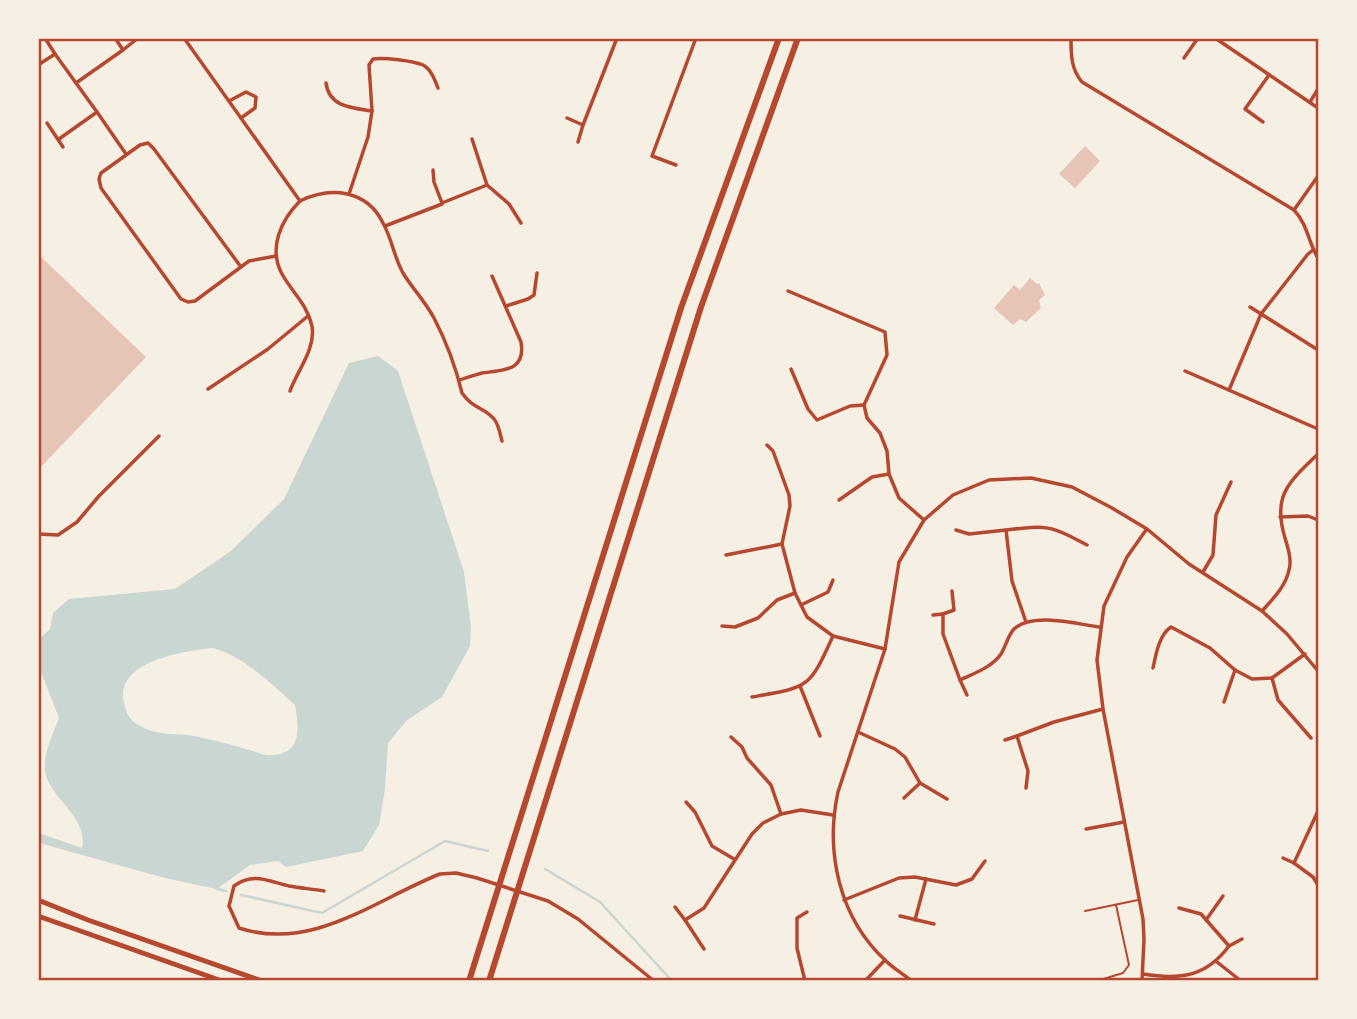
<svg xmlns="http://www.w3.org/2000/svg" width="1357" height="1019" font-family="Manrope,sans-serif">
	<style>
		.water { fill: #c9d6d2; fill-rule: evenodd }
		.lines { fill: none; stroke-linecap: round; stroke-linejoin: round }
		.stream { stroke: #c9d6d2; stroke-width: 2.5 }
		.building { fill: #e6c5b7 }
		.service { stroke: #b5482f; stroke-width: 2 }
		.minor { stroke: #b5482f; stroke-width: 3.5 }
		.primary { stroke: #b5482f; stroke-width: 5 }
		.motorway { stroke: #b5482f; stroke-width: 6 }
		.neatline { fill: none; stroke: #b5482f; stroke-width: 2.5 }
	</style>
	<rect width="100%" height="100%" fill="#f6efe4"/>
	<path class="water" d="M378 356 398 371 464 572 471 627 470 646 442 697 407 720 388 743 385 789 379 825 363 851 286 867 278 861 250 865 217 889 165 878 39 843V833L82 848C89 817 49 798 45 771 43 753 53 734 59 718L39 667V639L50 629 53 613 69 599 175 589 231 551 284 499 349 363ZM213 648C245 657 270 683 295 705 300 731 301 757 266 755 243 748 219 741 194 736 177 733 158 736 142 727 131 722 126 714 124 703 114 661 184 651 213 648Z"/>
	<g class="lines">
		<g class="stream">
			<polyline points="545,869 600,902 672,981"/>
			<polyline points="217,889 226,891"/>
			<polyline points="241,895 322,913 445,841 488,851"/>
		</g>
	</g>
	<g class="building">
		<polygon points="1085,146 1100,161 1075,188 1059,174"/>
		<polygon points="41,257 146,357 38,470 38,260"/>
		<polygon points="1030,278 1037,284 1039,283 1045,295 1039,300 1041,308 1026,322 1020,319 1013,325 994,308 1014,285 1020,290"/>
	</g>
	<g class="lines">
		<g class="service">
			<polyline points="1085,911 1138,900"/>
			<polyline points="1100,980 1123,973 1129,965 1116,905"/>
		</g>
		<g class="minor">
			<polyline points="45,38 55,54"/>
			<path d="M184 38 300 201C281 220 268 248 282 274 292 292 307 304 312 326 316 349 297 371 290 391"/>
			<path d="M1071 38C1071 55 1071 69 1082 82L1294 210C1308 225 1308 242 1318 258"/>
			<polyline points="1215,38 1318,108"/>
			<polyline points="123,50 138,38"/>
			<polyline points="1184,58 1198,38"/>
			<polyline points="38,65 55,54 76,83 123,50 115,38"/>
			<path d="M326 83C329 107 352 108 372 111L369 65 373 59C384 57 413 61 423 65 431 69 435 80 438 88"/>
			<polyline points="229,101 246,92 256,97 255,108 241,118"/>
			<polyline points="1310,102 1318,89"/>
			<polyline points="97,112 126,154"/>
			<polyline points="567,118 583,125 617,38"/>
			<polyline points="1263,122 1245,109 1269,75"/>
			<polyline points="47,123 63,147"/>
			<polyline points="59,139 97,112 76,83"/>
			<polyline points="472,139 487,185"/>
			<polyline points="578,142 583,125"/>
			<polyline points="676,165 652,156 696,38"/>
			<polyline points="433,170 434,182 442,203 487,185 509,204 521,223"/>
			<polyline points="349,194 368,137 372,111"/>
			<path d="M300 201C331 186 367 190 383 223 392 239 394 257 403 273 412 288 425 301 434 318 446 341 456 368 462 393 473 409 484 407 494 419 499 425 500 434 502 441"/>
			<polyline points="1294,210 1318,176"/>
			<polyline points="385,226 442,204"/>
			<polyline points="241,267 154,149 148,143 140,145 101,173 99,179 101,188 181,299 188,302 195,301 249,261 276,256"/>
			<polyline points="788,291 885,332 887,355 864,405 867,418 880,433 887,451 889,474 899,498 924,520"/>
			<polyline points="506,306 528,299 534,295 537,273"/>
			<polyline points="1250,307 1318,350"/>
			<polyline points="791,369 808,409 817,420 850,406 864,405"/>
			<polyline points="1185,371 1318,429"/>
			<path d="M460 380C467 377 475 375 482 373 504 370 526 371 521 342L492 276"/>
			<polyline points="208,389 268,349 308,316"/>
			<polyline points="1229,390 1261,314 1308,254 1313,250"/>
			<polyline points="767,445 773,451 789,495 790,506 782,544 795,593 807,617 833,636 885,649"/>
			<polyline points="839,500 872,477 889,474"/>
			<polyline points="1280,517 1308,516 1318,520"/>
			<polyline points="956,530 969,534 1006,530 1012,581 1026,622"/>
			<path d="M1006 530C1048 525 1049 525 1087 545"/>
			<polyline points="38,534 58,535 77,522 99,496 159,436"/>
			<polyline points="726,555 782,544"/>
			<polyline points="1203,572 1213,555 1216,515 1231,482"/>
			<path d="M952 591 954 610 943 614V634L960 680C975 673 992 667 1001 654 1006 646 1008 635 1014 629 1032 612 1077 624 1099 627"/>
			<polyline points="801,605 828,592 833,580"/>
			<path d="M1262 611C1272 600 1286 586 1289 570 1292 560 1288 548 1285 538 1272 495 1289 482 1318 454"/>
			<polyline points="933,615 943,614"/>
			<polyline points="722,626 735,627 758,618 777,600 795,593"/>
			<path d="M1153 668C1156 654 1159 635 1171 627L1210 648 1235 670 1252 679 1272 678 1305 654"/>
			<polyline points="1272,678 1278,700 1311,738"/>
			<polyline points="960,680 967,695"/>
			<polyline points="800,686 820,736"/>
			<path d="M752 697C809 687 809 689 833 636"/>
			<polyline points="1224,702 1235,670"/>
			<polyline points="858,732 895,749 905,757 920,783 947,799"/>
			<polyline points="731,737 742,747 747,758 771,785 781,814"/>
			<polyline points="1005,740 1017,736"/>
			<polyline points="1026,788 1028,771 1017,736 1054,722 1103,709"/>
			<polyline points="904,798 920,783"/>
			<polyline points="686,802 695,812 712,846 734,859"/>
			<polyline points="1318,811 1294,863 1313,877 1318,885"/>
			<polyline points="1086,829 1124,822"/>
			<polyline points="1283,858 1294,863"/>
			<path d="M324 891C312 889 300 888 289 886 268 881 253 872 234 886L229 906 239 928C313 952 374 900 440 874L456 873 477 878 548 901 578 919 654 981"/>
			<polyline points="844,900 899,878 915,877 956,885 972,879 985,861"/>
			<polyline points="675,907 685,920"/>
			<polyline points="900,916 934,924"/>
			<polyline points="915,920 926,879"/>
			<polyline points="1206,920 1223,896"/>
			<polyline points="1229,946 1242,939"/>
			<polyline points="704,949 685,920 704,908 752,834 763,823 781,814 801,810 833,815"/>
			<polyline points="1217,962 1241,981"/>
			<path d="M1143 974C1180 980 1206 977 1229 946L1201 914 1179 908"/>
			<polyline points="805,981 797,948 797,918 807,912"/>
			<polyline points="865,981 885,960"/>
			<path d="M912 981C903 974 893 968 886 961 839 918 825 852 838 792L885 649 899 562 924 520 953 495 989 480 1031 478 1072 487 1112 508 1147 529 1189 564 1262 611 1287 634 1318 671"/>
			<polyline points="1142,981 1144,939 1143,919 1103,709 1097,660 1104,606 1127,557 1146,530"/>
		</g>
		<g class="primary">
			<polyline points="38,900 88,920 262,981"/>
			<polyline points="38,916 222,981"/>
		</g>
		<g class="motorway">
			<polyline points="469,981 681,308 779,38"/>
			<polyline points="489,981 701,307 798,38"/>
		</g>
	</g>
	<rect width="1357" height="1019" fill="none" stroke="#f6efe4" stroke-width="80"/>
	<rect x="40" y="40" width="1277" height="939" class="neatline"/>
</svg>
